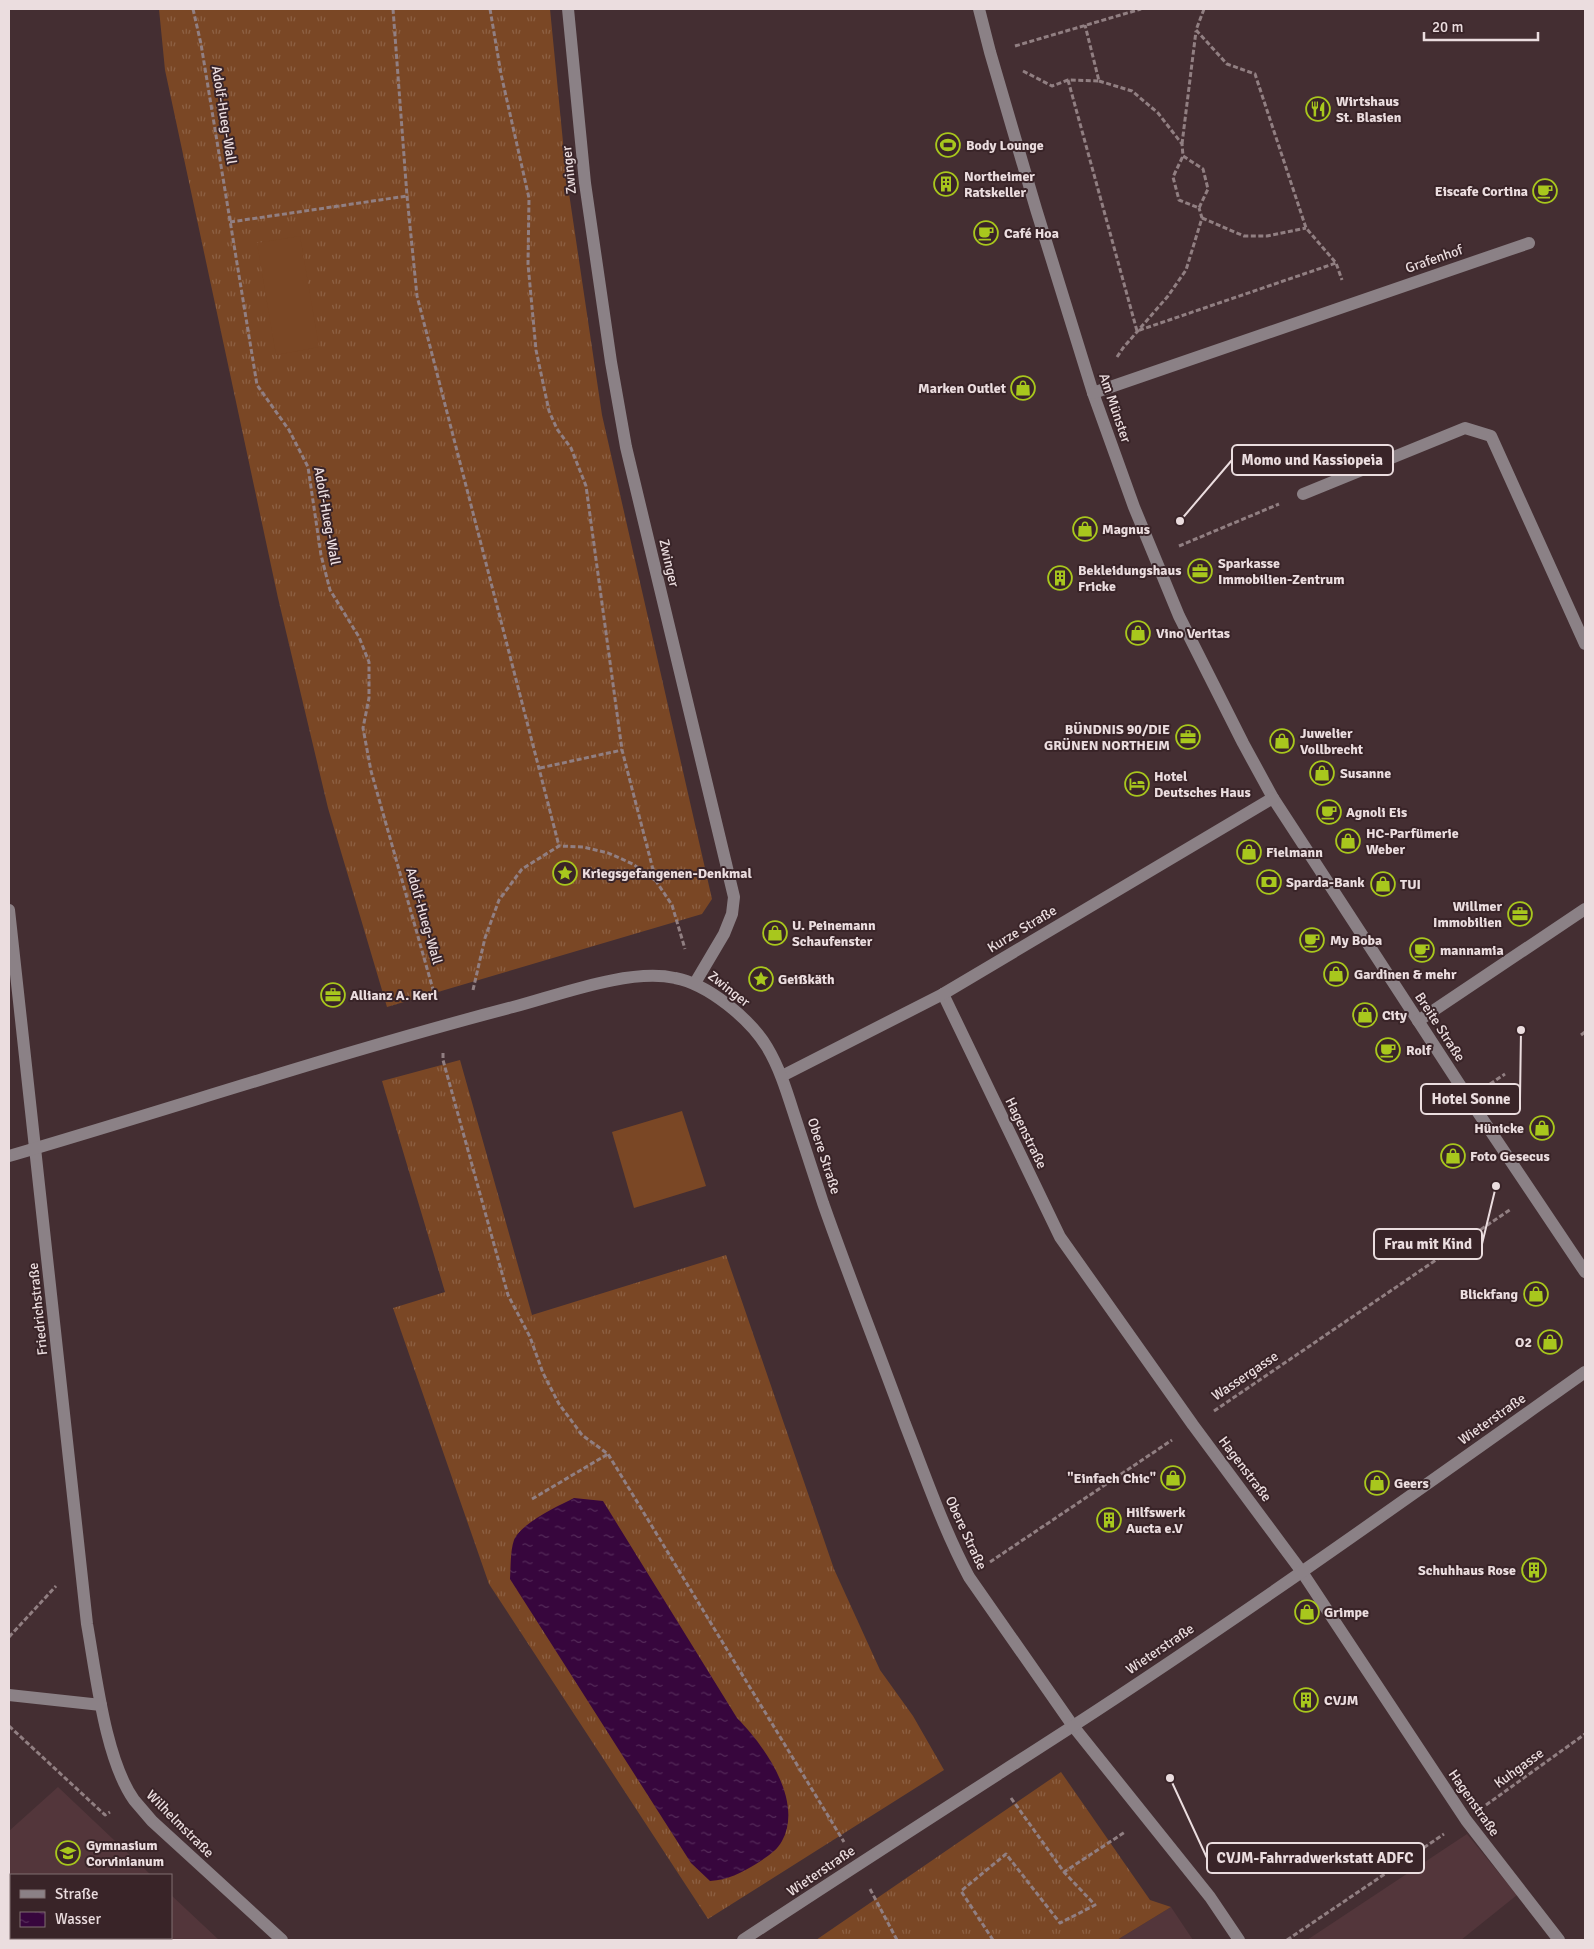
<svg xmlns="http://www.w3.org/2000/svg" width="1594" height="1949" font-family="Signika,sans-serif">
	<style>
		.built { fill: #53363b }
		.grass { fill: url(#grass-tufts) }
		.garden { fill: #7a4725 }
		.water { fill: url(#water-ripples) }
		.lines { fill: none; stroke-linecap: round; stroke-linejoin: round }
		.path { stroke: #917f82; stroke-width: 3; stroke-dasharray: 5 2.5; stroke-linecap: butt }
		.minor { stroke: #8b8186; stroke-width: 12 }
		.labels { text-anchor: middle; dominant-baseline: central; stroke-width: 4; stroke-linejoin: round; paint-order: stroke }
		.poi-label { font-size: 14px; font-weight: bold; fill: #ebdddf; stroke: #392428; text-anchor: start }
		.street-label { font-size: 14px; fill: #ebdddf; stroke: #392428 }
		.leader { fill: none; stroke: #ebdddf; stroke-width: 2 }
		.callout-dot { fill: #ebdddf; stroke: #392428; stroke-width: 2 }
		.callout { fill: #392428; stroke: #ebdddf; stroke-width: 2 }
		.callout-label { font-size: 15px; text-anchor: middle; font-weight: bold; fill: #ebdddf }
	</style>
	<defs>
		<pattern id="grass-tufts" width="24" height="20" patternUnits="userSpaceOnUse" patternTransform="scale(1.25)"><rect width="24" height="20" fill="#7a4725"/><path d="M3 7l-1-3M5 7V3M7 7l1-3M15 17l-1-3M17 17v-4M19 17l1-3" fill="none" stroke="#8d6144"/></pattern>
		<pattern id="water-ripples" width="26" height="14" patternUnits="userSpaceOnUse" patternTransform="scale(1.25)"><rect width="26" height="14" fill="#37063d"/><path d="M2 4q2-2 4 0t4 0M15 11q2-2 4 0t4 0" fill="none" stroke="#542a59"/></pattern>
	</defs>
	<rect width="100%" height="100%" fill="#442e32"/>
	<g class="built">
		<polygon points="58,1787 151,1875 11,1875 11,1938 171,1938 171,1895 219,1940 9,1940 9,1831"/>
		<polygon points="1467,1834 1517,1895 1461,1940 1307,1940"/>
		<polygon points="1171,1907 1193,1940 1117,1940"/>
	</g>
	<g class="grass">
		<polygon points="159,9 550,9 566,173 602,415 712,899 702,914 387,1007 328,808 278,598 165,70"/>
		<polygon points="460,1060 532,1315 726,1255 834,1569 880,1670 913,1716 944,1770 708,1919 489,1584 393,1308 445,1292 382,1081"/>
		<polygon points="1061,1772 1150,1900 1171,1907 1117,1940 816,1940"/>
	</g>
	<g class="garden">
		<polygon points="300,236 319,347 276,355 257,243"/>
		<polygon points="682,1111 706,1186 634,1208 612,1132"/>
	</g>
	<path class="water" d="M574 1498 603 1501 737 1718C764 1745 804 1801 782 1841 777 1851 765 1858 756 1864 741 1873 728 1880 710 1881L691 1863 510 1579C511 1566 510 1552 514 1540 521 1523 558 1506 574 1498Z"/>
	<g class="lines">
		<g class="path">
			<polyline points="193,9 201,44 257,385 289,430 308,467 321,555 330,590 359,637 369,662 369,698 363,728 371,771 436,1000"/>
			<polyline points="393,9 407,196 417,296 559,846"/>
			<polyline points="490,9 501,74 529,198 528,264 536,350 549,411 557,429 571,448 586,486 622,750 656,881 672,905 685,949"/>
			<polyline points="1204,9 1196,30 1227,64 1255,74 1306,228 1336,263 1342,280"/>
			<polyline points="1015,46 1141,9"/>
			<polyline points="1023,71 1052,86 1068,80 1099,81 1085,25"/>
			<polyline points="1068,80 1137,331 1336,263"/>
			<polyline points="1099,81 1132,91 1158,113 1182,144 1183,156 1203,169 1208,189 1199,208 1179,200 1173,177 1183,156"/>
			<polyline points="1182,144 1196,31"/>
			<polyline points="1202,218 1244,236 1267,236 1306,228"/>
			<polyline points="230,222 407,196"/>
			<polyline points="1117,357 1123,348 1168,296 1186,270 1202,218 1199,208"/>
			<polyline points="1179,546 1279,504"/>
			<polyline points="540,768 622,750"/>
			<polyline points="473,990 485,938 499,900 522,869 559,846 583,847 608,853 633,864 656,881"/>
			<polyline points="1581,1035 1585,1032"/>
			<polyline points="443,1053 443,1060 508,1295 530,1337 543,1373 559,1404 582,1435 608,1454 844,1842"/>
			<polyline points="1490,1084 1505,1074"/>
			<polyline points="1214,1411 1511,1209"/>
			<polyline points="532,1499 608,1454"/>
			<polyline points="990,1562 1172,1440"/>
			<polyline points="9,1637 56,1586"/>
			<polyline points="9,1726 105,1815 110,1812"/>
			<polyline points="1011,1798 1064,1872 1125,1832"/>
			<polyline points="1486,1805 1585,1734"/>
			<polyline points="870,1889 897,1940"/>
			<polyline points="993,1940 961,1891 1006,1854 1060,1923 1095,1905 1064,1872"/>
			<polyline points="1287,1940 1444,1834"/>
		</g>
		<g class="minor">
			<polyline points="568,9 585,183 611,362 626,447 734,897 732,914 724,934 695,983"/>
			<polyline points="979,9 990,52 1036,209 1093,393 1134,507 1179,616 1243,743 1273,798 1469,1099 1585,1272"/>
			<polyline points="1093,393 1529,243"/>
			<polyline points="1303,494 1465,428 1491,436 1585,644"/>
			<path d="M9 910 87 1624C96 1674 105 1759 134 1800 140 1807 146 1814 152 1821L282 1940"/>
			<polyline points="943,994 1060,1237 1193,1425 1302,1572 1466,1820 1559,1940"/>
			<polyline points="1418,1021 1585,909"/>
			<polyline points="782,1076 943,994 1273,798"/>
			<path d="M9 1156C177 1107 344 1051 513 1007 559 995 629 968 675 978 708 984 750 1019 767 1047 779 1067 786 1089 793 1111 803 1142 813 1173 823 1203 849 1277 878 1350 905 1424 925 1475 943 1528 969 1577L1073 1726 1210 1897 1239 1940"/>
			<polyline points="9,1695 101,1705"/>
			<path d="M743 1940C852 1868 963 1797 1073 1726 1247 1613 1416 1492 1585 1372"/>
		</g>
	</g>
	<defs>
		<g id="restaurant-ring" transform="scale(1.25)"><circle r="9.5" fill="#392428" stroke="#a8c71d" stroke-width="1.5"/><path d="M-5-6h1v4h1v-4h1v4h1v-4h1v5L-1.5 .5V6h-2V.5L-5-1ZM5-6V6H3V1.5H1.5Q1.5-4 5-6Z" fill="#a8c71d"/></g>
		<g id="stadium-ring" transform="scale(1.25)"><circle r="9.5" fill="#392428" stroke="#a8c71d" stroke-width="1.5"/><path d="M0-5a6.5 5 0 1 0 0 10a6.5 5 0 1 0 0-10ZM-3.5-1.8h7v3.6h-7Z" fill="#a8c71d"/></g>
		<g id="building-ring" transform="scale(1.25)"><circle r="9.5" fill="#392428" stroke="#a8c71d" stroke-width="1.5"/><path d="M-4-6H4V6H1V3H-1V6H-4ZM-2.5-4.3h1.7v1.8h-1.7ZM.8-4.3h1.7v1.8H.8ZM-2.5-1h1.7V.8h-1.7ZM.8-1h1.7V.8H.8Z" fill="#a8c71d"/></g>
		<g id="cafe-ring" transform="scale(1.25)"><circle r="9.5" fill="#392428" stroke="#a8c71d" stroke-width="1.5"/><path d="M-5.5-4.5H6V0H3Q3 3.5 0 3.5H-2.5Q-5.5 3.5-5.5 0ZM3-3.2v2h1.7v-2ZM-6 4.5H4V6H-6Z" fill="#a8c71d"/></g>
		<g id="shop-ring" transform="scale(1.25)"><circle r="9.5" fill="#392428" stroke="#a8c71d" stroke-width="1.5"/><path d="M-5-2.5h2.3a2.7 3.5 0 0 1 5.4 0H5L5.5 6h-11ZM-1.5-2.5h3a1.5 2.3 0 0 0-3 0Z" fill="#a8c71d"/></g>
		<g id="office-ring" transform="scale(1.25)"><circle r="9.5" fill="#392428" stroke="#a8c71d" stroke-width="1.5"/><path d="M-6-3h4V-5.5h4V-3h4V5H-6ZM-1-4.5V-3h2v-1.5ZM-6 0V1H6V0Z" fill="#a8c71d"/></g>
		<g id="hotel-ring" transform="scale(1.25)"><circle r="9.5" fill="#392428" stroke="#a8c71d" stroke-width="1.5"/><path d="M-6-4.5h1.5V1H6V5H4.5V3h-9V5H-6ZM-4 0a1.8 1.8 0 1 1 3.6 0ZM.5 0V-2.5h3Q6-2.5 6 0Z" fill="#a8c71d"/></g>
		<g id="sight-ring" transform="scale(1.25)"><circle r="9.5" fill="#392428" stroke="#a8c71d" stroke-width="1.5"/><path d="M0-6L1.8-2.2L6-1.7L2.9 1.2L3.7 5.4L0 3.3L-3.7 5.4L-2.9 1.2L-6-1.7L-1.8-2.2Z" fill="#a8c71d"/></g>
		<g id="bank-ring" transform="scale(1.25)"><circle r="9.5" fill="#392428" stroke="#a8c71d" stroke-width="1.5"/><path d="M-6-4H6V4H-6ZM0-2.3a2.3 2.3 0 1 0 0 4.6a2.3 2.3 0 1 0 0-4.6Z" fill="#a8c71d"/></g>
		<g id="school-ring" transform="scale(1.25)"><circle r="9.5" fill="#392428" stroke="#a8c71d" stroke-width="1.5"/><path d="M0-5L7-2L0 1L-7-2ZM-4 1L0 2.5L4 1V4Q0 6-4 4Z" fill="#a8c71d"/></g>
	</defs>
	<g fill-rule="evenodd">
		<use href="#restaurant-ring" x="1318" y="109"/>
		<use href="#stadium-ring" x="948" y="145"/>
		<use href="#building-ring" x="946" y="184"/>
		<use href="#cafe-ring" x="1545" y="191"/>
		<use href="#cafe-ring" x="986" y="233"/>
		<use href="#shop-ring" x="1023" y="388"/>
		<use href="#shop-ring" x="1085" y="529"/>
		<use href="#office-ring" x="1200" y="571"/>
		<use href="#building-ring" x="1060" y="578"/>
		<use href="#shop-ring" x="1138" y="633"/>
		<use href="#office-ring" x="1188" y="737"/>
		<use href="#shop-ring" x="1282" y="741"/>
		<use href="#shop-ring" x="1322" y="773"/>
		<use href="#hotel-ring" x="1137" y="784"/>
		<use href="#cafe-ring" x="1329" y="812"/>
		<use href="#shop-ring" x="1348" y="841"/>
		<use href="#shop-ring" x="1249" y="852"/>
		<use href="#sight-ring" x="565" y="873"/>
		<use href="#bank-ring" x="1269" y="882"/>
		<use href="#shop-ring" x="1383" y="884"/>
		<use href="#office-ring" x="1520" y="914"/>
		<use href="#shop-ring" x="775" y="933"/>
		<use href="#cafe-ring" x="1312" y="940"/>
		<use href="#cafe-ring" x="1422" y="950"/>
		<use href="#shop-ring" x="1336" y="974"/>
		<use href="#sight-ring" x="761" y="979"/>
		<use href="#office-ring" x="333" y="995"/>
		<use href="#shop-ring" x="1365" y="1015"/>
		<use href="#cafe-ring" x="1388" y="1050"/>
		<use href="#shop-ring" x="1542" y="1128"/>
		<use href="#shop-ring" x="1453" y="1156"/>
		<use href="#shop-ring" x="1536" y="1294"/>
		<use href="#shop-ring" x="1550" y="1342"/>
		<use href="#shop-ring" x="1173" y="1478"/>
		<use href="#shop-ring" x="1377" y="1483"/>
		<use href="#building-ring" x="1109" y="1520"/>
		<use href="#building-ring" x="1534" y="1570"/>
		<use href="#shop-ring" x="1307" y="1612"/>
		<use href="#building-ring" x="1306" y="1700"/>
		<use href="#school-ring" x="68" y="1853"/>
	</g>
	<g class="labels">
		<g class="poi-label">
			<text x="1336" y="101">Wirtshaus<tspan x="1336" dy="16">St. Blasien</tspan></text>
			<text x="966" y="145">Body Lounge</text>
			<text x="964" y="176">Northeimer<tspan x="964" dy="16">Ratskeller</tspan></text>
			<text x="1528" y="191" text-anchor="end">Eiscafe Cortina</text>
			<text x="1004" y="233">Café Hoa</text>
			<text x="1006" y="388" text-anchor="end">Marken Outlet</text>
			<text x="1102" y="529">Magnus</text>
			<text x="1218" y="563">Sparkasse<tspan x="1218" dy="16">Immobilien-Zentrum</tspan></text>
			<text x="1078" y="570">Bekleidungshaus<tspan x="1078" dy="16">Fricke</tspan></text>
			<text x="1156" y="633">Vino Veritas</text>
			<text x="1170" y="729" text-anchor="end">BÜNDNIS 90/DIE<tspan x="1170" dy="16">GRÜNEN NORTHEIM</tspan></text>
			<text x="1300" y="733">Juwelier<tspan x="1300" dy="16">Vollbrecht</tspan></text>
			<text x="1340" y="773">Susanne</text>
			<text x="1154" y="776">Hotel<tspan x="1154" dy="16">Deutsches Haus</tspan></text>
			<text x="1346" y="812">Agnoli Eis</text>
			<text x="1366" y="833">HC-Parfümerie<tspan x="1366" dy="16">Weber</tspan></text>
			<text x="1266" y="852">Fielmann</text>
			<text x="582" y="873">Kriegsgefangenen-Denkmal</text>
			<text x="1286" y="882">Sparda-Bank</text>
			<text x="1400" y="884">TUI</text>
			<text x="1502" y="906" text-anchor="end">Willmer<tspan x="1502" dy="16">Immobilien</tspan></text>
			<text x="792" y="925">U. Peinemann<tspan x="792" dy="16">Schaufenster</tspan></text>
			<text x="1330" y="940">My Boba</text>
			<text x="1440" y="950">mannamia</text>
			<text x="1354" y="974">Gardinen &amp; mehr</text>
			<text x="778" y="979">Geißkäth</text>
			<text x="350" y="995">Allianz A. Kerl</text>
			<text x="1382" y="1015">City</text>
			<text x="1406" y="1050">Rolf</text>
			<text x="1524" y="1128" text-anchor="end">Hünicke</text>
			<text x="1470" y="1156">Foto Gesecus</text>
			<text x="1518" y="1294" text-anchor="end">Blickfang</text>
			<text x="1532" y="1342" text-anchor="end">O2</text>
			<text x="1156" y="1478" text-anchor="end">"Einfach Chic"</text>
			<text x="1394" y="1483">Geers</text>
			<text x="1126" y="1512">Hilfswerk<tspan x="1126" dy="16">Aucta e.V</tspan></text>
			<text x="1516" y="1570" text-anchor="end">Schuhhaus Rose</text>
			<text x="1324" y="1612">Grimpe</text>
			<text x="1324" y="1700">CVJM</text>
			<text x="86" y="1845">Gymnasium<tspan x="86" dy="16">Corvinianum</tspan></text>
		</g>
		<g class="street-label">
			<text transform="translate(224 115) rotate(81)">Adolf-Hueg-Wall</text>
			<text transform="translate(569 170) rotate(-96)">Zwinger</text>
			<text transform="translate(1434 259) rotate(-19)">Grafenhof</text>
			<text transform="translate(1115 408) rotate(71)">Am Münster</text>
			<text transform="translate(327 516) rotate(80)">Adolf-Hueg-Wall</text>
			<text transform="translate(669 563) rotate(77)">Zwinger</text>
			<text transform="translate(424 916) rotate(74)">Adolf-Hueg-Wall</text>
			<text transform="translate(1022 929) rotate(-31)">Kurze Straße</text>
			<text transform="translate(729 989) rotate(38)">Zwinger</text>
			<text transform="translate(1440 1027) rotate(57)">Breite Straße</text>
			<text transform="translate(1026 1133) rotate(64)">Hagenstraße</text>
			<text transform="translate(824 1156) rotate(72)">Obere Straße</text>
			<text transform="translate(38 1309) rotate(-96)">Friedrichstraße</text>
			<text transform="translate(1245 1376) rotate(-34)">Wassergasse</text>
			<text transform="translate(1492 1419) rotate(-35)">Wieterstraße</text>
			<text transform="translate(1245 1469) rotate(53)">Hagenstraße</text>
			<text transform="translate(966 1533) rotate(65)">Obere Straße</text>
			<text transform="translate(1160 1649) rotate(-34)">Wieterstraße</text>
			<text transform="translate(1519 1768) rotate(-36)">Kuhgasse</text>
			<text transform="translate(1474 1803) rotate(55)">Hagenstraße</text>
			<text transform="translate(180 1824) rotate(45)">Wilhelmstraße</text>
			<text transform="translate(821 1871) rotate(-34)">Wieterstraße</text>
		</g>
	</g>
	<path class="leader" d="M1180 521L1232 460M1521 1030L1520 1099M1496 1186L1482 1244M1170 1778L1207 1858"/>
	<g class="callout-dot">
		<circle cx="1180" cy="521" r="5"/>
		<circle cx="1521" cy="1030" r="5"/>
		<circle cx="1496" cy="1186" r="5"/>
		<circle cx="1170" cy="1778" r="5"/>
	</g>
	<g class="callout">
		<rect x="1232" y="445" width="161" height="30" rx="5"/>
		<rect x="1421" y="1084" width="99" height="30" rx="5"/>
		<rect x="1374" y="1229" width="108" height="30" rx="5"/>
		<rect x="1207" y="1843" width="217" height="30" rx="5"/>
	</g>
	<g class="callout-label">
		<text x="1312" y="465">Momo und Kassiopeia</text>
		<text x="1471" y="1104">Hotel Sonne</text>
		<text x="1428" y="1249">Frau mit Kind</text>
		<text x="1315" y="1863">CVJM-Fahrradwerkstatt ADFC</text>
	</g>
	<rect width="1594" height="1949" fill="none" stroke="#ebdddf" stroke-width="20"/>
	<rect x="10" y="1874" width="162" height="65" fill="#392428" stroke="#806e71"/>
	<rect x="20" y="1890" width="25" height="8" fill="#8b8186" stroke="#806e71"/>
	<text x="55" y="1899" font-size="15" fill="#ebdddf">Straße</text>
	<rect x="20" y="1912" width="25" height="15" fill="url(#water-ripples)" stroke="#806e71"/>
	<text x="55" y="1924" font-size="15" fill="#ebdddf">Wasser</text>
	<path d="M1424 32v8h114v-8" fill="none" stroke="#ebdddf" stroke-width="2.5"/>
	<text x="1432" y="32" font-size="15" fill="#ebdddf" stroke="#392428" stroke-width="4" paint-order="stroke">20 m</text>
</svg>
